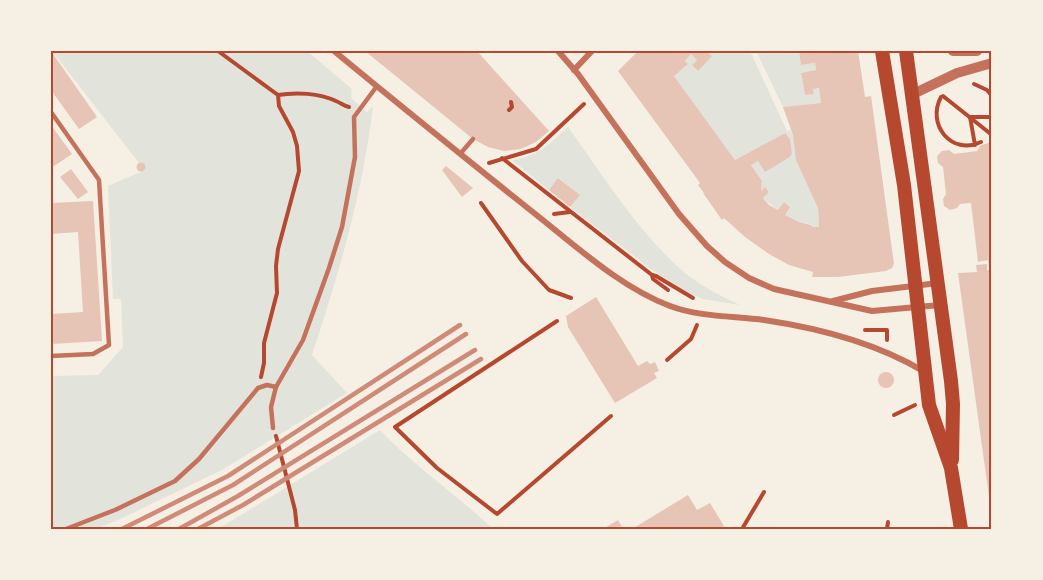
<svg xmlns="http://www.w3.org/2000/svg" width="1043" height="580" font-family="'PT Sans Narrow',sans-serif">
	<style>
		.green { fill: #e2e4dc }
		.building { fill: #e6c5b7 }
		.lines { fill: none; stroke-linecap: round; stroke-linejoin: round }
		.path { stroke: #b5482f; stroke-width: 4 }
		.service { stroke: #c5725c; stroke-width: 4.5 }
		.minor { stroke: #c5725c; stroke-width: 6 }
		.tertiary { stroke: #c5725c; stroke-width: 10 }
		.primary { stroke: #b5482f; stroke-width: 14 }
		.rail { stroke: #cf8b77; stroke-width: 4.5 }
		.neatline { fill: none; stroke: #b5482f; stroke-width: 2 }
	</style>
	<rect width="100%" height="100%" fill="#f6efe4"/>
	<g class="green">
		<path d="M52 51H307L352 89 351 98 367 112 373 106C363 192 339 273 312 355L347 393 222 470 116 521 95 529H51V376L98 375 123 347 121 299H113L108 186 143 171 145 167 143 163H139Z"/>
		<polygon points="706,51 750,51 787,131 791,130 793,135 818,208 819,227 812,227 811,224 799,222 785,215 790,207 784,202 778,210 763,198 769,191 765,188 761,191 762,181 751,165 758,161 765,171 790,157 792,153 790,139 785,133 735,160 674,76 687,64 685,61 691,54 697,60 692,65 697,71 711,56"/>
		<polygon points="756,51 799,51 801,65 815,63 816,70 801,73 805,95 814,94 813,89 819,88 821,103 783,107"/>
		<path d="M568 127C602 174 634 226 677 266 695 283 717 294 740 305L703 299 686 292 651 269 570 207 579 195 559 178 549 190 512 160C539 156 548 145 568 127Z"/>
		<path d="M380 430C415 467 457 495 493 529H218Z"/>
	</g>
	<g class="building">
		<polygon points="51,51 97,117 79,129 51,90"/>
		<polygon points="365,51 477,51 549,131 536,142 521,149 504,151 488,147 473,139"/>
		<polygon points="638,51 706,51 712,56 698,71 692,65 697,60 691,54 685,61 688,64 674,76 735,160 785,133 790,139 792,153 790,157 765,172 758,161 751,165 762,181 761,191 765,187 769,192 763,198 769,205 778,210 784,202 790,207 785,215 799,222 811,225 812,227 819,227 818,208 796,160 793,135 783,107 821,103 819,88 813,89 814,94 805,95 801,73 816,70 815,63 801,65 799,51 858,51 865,97 871,96 894,264 892,268 886,271 838,277 812,277 813,272 789,265 769,254 745,237 724,218 722,220 703,193 704,193 698,185 700,183 618,71"/>
		<polygon points="51,125 72,154 51,168"/>
		<polygon points="989,143 992,143 992,269 989,269 988,260 978,262 971,203 960,204 957,208 950,210 944,206 943,199 946,194 943,167 938,163 937,156 942,151 949,150 954,154 977,151 981,145"/>
		<circle cx="141" cy="167" r="4.5"/>
		<polygon points="446,166 473,188 462,197 442,170"/>
		<polygon points="71,169 88,192 78,199 60,177"/>
		<polygon points="558,178 580,195 570,207 549,190"/>
		<polygon points="93,201 102,341 51,344 51,314 83,312 78,232 51,234 51,203"/>
		<polygon points="987,264 987,270 992,270 991,511 958,273 977,272 976,265"/>
		<polygon points="596,297 638,366 647,361 650,364 655,362 659,371 654,373 657,378 615,403 568,327 566,316"/>
		<circle cx="886" cy="380" r="8"/>
		<polygon points="688,495 697,510 710,503 724,526 719,529 632,529"/>
		<polygon points="618,520 623,529 603,529"/>
	</g>
	<g class="lines">
		<g class="path">
			<polyline points="218,51 278,95 279,106 293,132 297,146 299,171 278,249 276,266 277,293 264,343 264,363 261,377"/>
			<polyline points="974,84 987,90 992,96"/>
			<path d="M278 95C296 92 319 93 336 101 341 103 344 106 349 107"/>
			<polyline points="943,96 992,135"/>
			<path d="M941 97C926 125 952 156 981 142"/>
			<polyline points="509,110 512,107 511,102"/>
			<polyline points="975,145 970,117 992,117"/>
			<polyline points="502,158 652,275 653,279 668,290"/>
			<polyline points="489,163 536,149 584,104"/>
			<polyline points="481,203 522,261 549,290 571,298"/>
			<polyline points="554,214 570,212"/>
			<polyline points="652,275 656,276 693,298"/>
			<polyline points="557,321 395,427 437,468 497,514 611,416"/>
			<polyline points="865,330 887,330 887,340"/>
			<polyline points="667,360 691,339 697,325"/>
			<polyline points="894,415 915,405"/>
			<polyline points="276,436 295,510 297,529"/>
			<polyline points="742,529 764,492"/>
			<polyline points="887,529 888,522"/>
		</g>
		<g class="service">
			<polyline points="51,112 99,180 109,345 93,354 51,356"/>
			<polyline points="460,154 473,139"/>
			<polyline points="273,428 271,407 276,387 303,340 329,268 342,227 355,157 354,117 377,86"/>
			<polyline points="66,529 115,510 175,481 199,459 258,388 267,385 276,387"/>
		</g>
		<g class="minor">
			<path d="M334 51C402 107 470 162 539 217 578 248 622 288 670 306 699 317 733 316 764 320 818 328 876 343 923 371"/>
			<polyline points="558,51 578,74 679,214 707,246 725,262 749,278 774,289 872,311 940,305"/>
			<polyline points="574,70 592,51"/>
			<polyline points="833,301 872,291 938,283"/>
		</g>
		<g class="tertiary">
			<polyline points="953,51 977,51"/>
			<polyline points="911,95 957,73 992,63"/>
		</g>
		<g class="primary">
			<polyline points="882,51 904,185 929,405 951,468 961,529"/>
			<polyline points="906,51 951,381 953,404 952,460"/>
		</g>
		<g class="rail">
			<polyline points="122,529 228,476 460,325"/>
			<polyline points="147,529 233,485 466,334"/>
			<polyline points="179,529 238,496 475,350"/>
			<polyline points="198,529 243,505 481,359"/>
		</g>
	</g>
	<rect width="1043" height="580" fill="none" stroke="#f6efe4" stroke-width="105"/>
	<rect x="52" y="52" width="938" height="476" class="neatline"/>
</svg>
